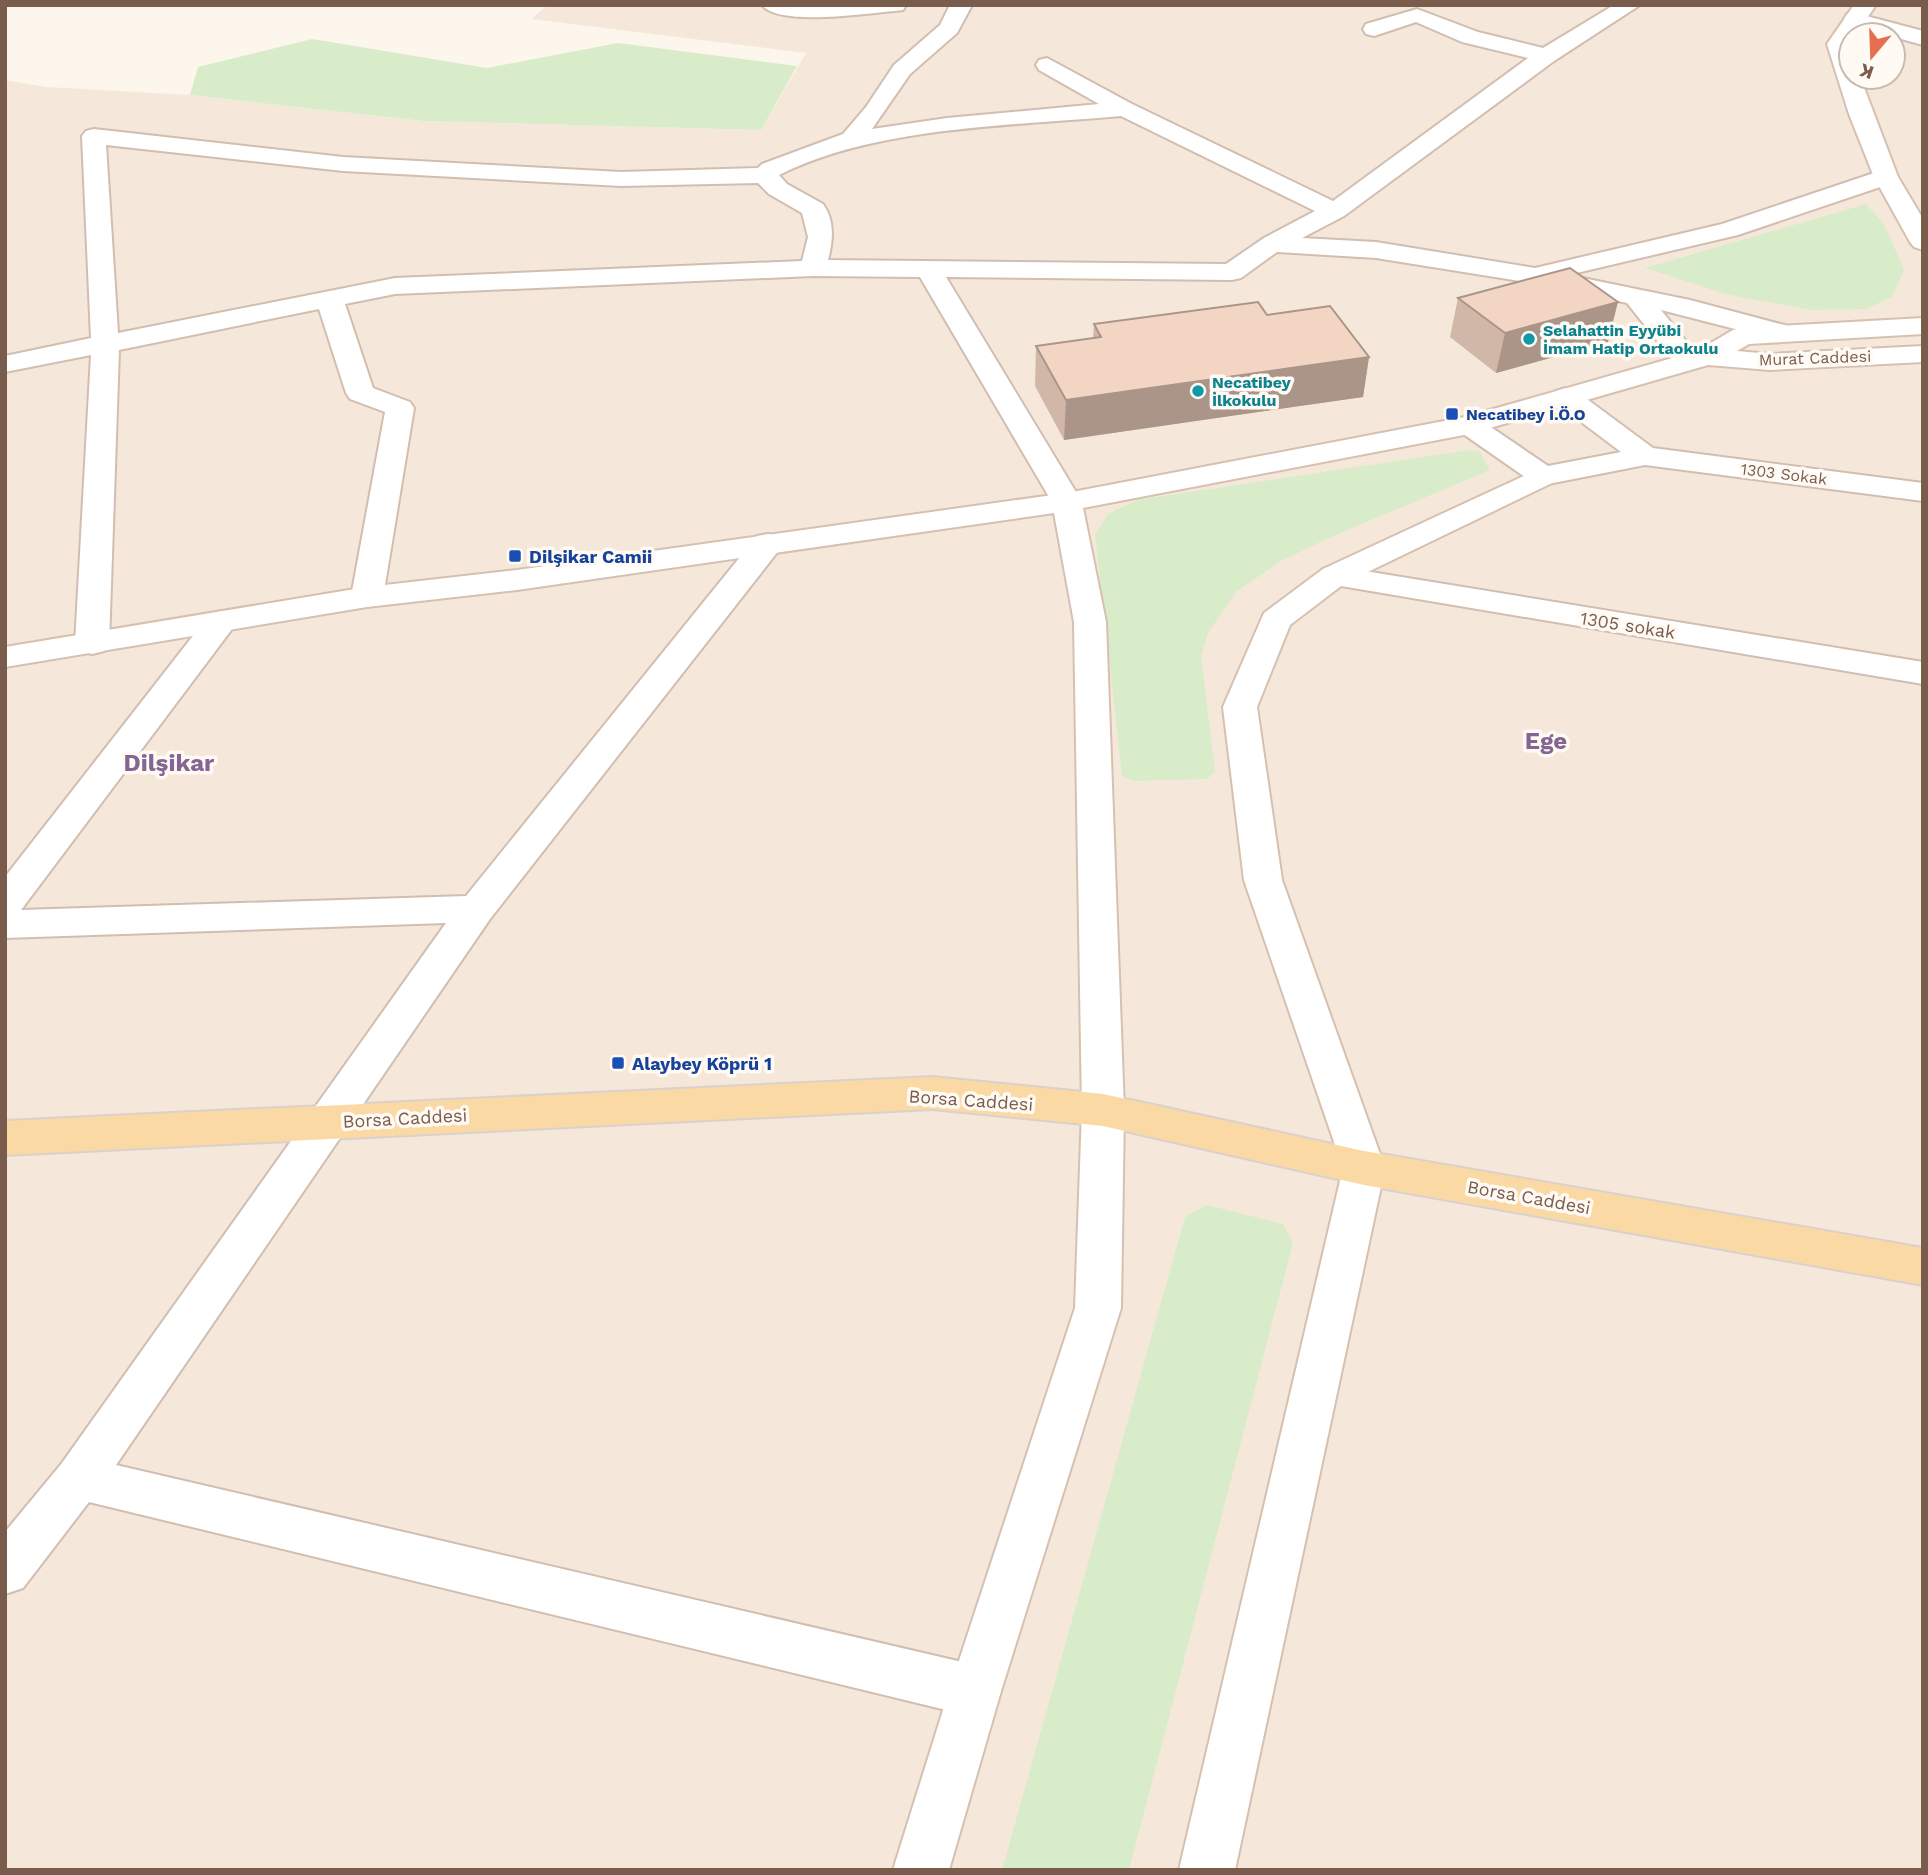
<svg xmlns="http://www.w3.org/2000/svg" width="1928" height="1875" font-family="'Work Sans',sans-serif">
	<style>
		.residential { fill: #f5e8da; fill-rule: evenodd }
		.green { fill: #d8ecc9 }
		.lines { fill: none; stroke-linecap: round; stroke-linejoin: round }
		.street-casing { stroke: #d1beb0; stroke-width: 4 }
		.secondary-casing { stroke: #d6c0b0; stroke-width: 4 }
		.primary-casing { stroke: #dad1cd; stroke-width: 4 }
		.street { fill: #fff; fill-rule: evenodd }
		.secondary { fill: #fff; fill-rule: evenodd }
		.primary { fill: #fbd9a5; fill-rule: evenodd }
		.wall { fill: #d1b7a8 }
		.shaded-wall { fill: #aa9588 }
		.building { fill: #f3d5c3; stroke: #aa9588; stroke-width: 2 }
		.culture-dot { fill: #0f9aa8; stroke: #fffaf3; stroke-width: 2.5 }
		.transit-dot { fill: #1a4fb4; stroke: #fffaf3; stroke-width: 2.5 }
		.labels { text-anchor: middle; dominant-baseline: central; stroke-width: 7; stroke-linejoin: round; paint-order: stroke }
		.far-culture-label { font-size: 16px; font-weight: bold; fill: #0d838f; stroke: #fffaf3; text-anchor: start }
		.far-street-label { font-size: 16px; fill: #7a5c4d; stroke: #fffaf3 }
		.far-transit-label { font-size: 16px; font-weight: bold; fill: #164399; stroke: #fffaf3; text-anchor: start }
		.transit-label { font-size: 18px; font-weight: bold; fill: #164399; stroke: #fffaf3; text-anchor: start }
		.street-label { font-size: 18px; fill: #7a5c4d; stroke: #fffaf3 }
		.district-label { font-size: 24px; font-weight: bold; fill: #846695; stroke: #fffaf3 }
	</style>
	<rect width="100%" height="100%" fill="#fdf6ec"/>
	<path class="residential" d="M547 5H1923V1870H5V80L47 87 190 95 423 121 761 130 806 53 532 19ZM1851 35H1893V77H1851Z"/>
	<g class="green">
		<polygon points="312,39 487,68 618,43 797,66 761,130 423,121 190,95 198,67"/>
		<polygon points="1866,204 1884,224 1904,270 1892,297 1866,309 1811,310 1725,294 1645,268"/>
		<polygon points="1470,450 1480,452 1490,470 1331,537 1279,562 1236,592 1208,633 1201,656 1215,772 1207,779 1134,781 1122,776 1095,535 1108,514 1137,500"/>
		<polygon points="1207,1205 1283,1224 1293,1243 1129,1870 1002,1870 1185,1217"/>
	</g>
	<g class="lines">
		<g class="street-casing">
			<g id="street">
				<path d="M762 5H906L903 10 895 11C868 13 779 27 762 5Z"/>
				<path d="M950 5H972L957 33 910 74 872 129 947 118 1099 104 1039 70 1036 65 1039 60 1047 58 1132 104 1333 201 1528 58 1462 42 1416 22 1374 36 1366 34 1363 29 1366 24 1417 9 1478 32 1543 48 1614 5H1640L1554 61 1344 216 1302 238 1376 242 1535 268 1722 224 1877 172 1886 170 1895 172 1898 177 1895 182 1738 235 1568 275 1690 300 1788 326 1792 332 1788 338 1778 340 1661 310 1702 361 1698 367 1688 369 1678 367 1627 303 1532 283 1376 258 1277 252 1241 278 1232 280 946 277 1082 502 1078 508 1067 511 1056 508 1052 502 920 277 813 276 395 294 345 304 373 388 410 402 414 408 383 597 378 604 367 607 356 604 351 597 385 412 350 399 346 393 319 309 119 350 109 644 104 651 92 654 80 651 75 644 91 355 5 372V356L91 338 82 136 86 131 94 129 343 157 621 172 758 168 762 164 843 134 866 107 894 65 940 25ZM1121 116 1315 211 1264 238 1226 264 828 260C833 241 835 221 823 204L787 184 779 175C877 126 1012 126 1121 116ZM106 145 343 171 621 186 758 183 769 194 802 213 808 237 802 261 395 278 118 333Z"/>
				<polygon points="1855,13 1923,31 1923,45 1847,24 1844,19 1847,14"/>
				<polygon points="1566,388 1576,391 1653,448 1923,483 1923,501 1645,465 1543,485 1532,482 1459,431 1454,425 1459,419 1469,416 1479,419 1548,466 1621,452 1556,403 1552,397 1556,391"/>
				<polygon points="768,534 779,536 784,543 779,550 490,919 116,1465 975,1665 994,1673 1001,1691 994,1709 975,1717 89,1502 23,1588 5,1594 5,1532 62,1463 446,923 5,938 5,877 210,614 222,611 234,614 238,621 21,910 466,896 757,536"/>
				<polygon points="1334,566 1923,662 1923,684 1323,583 1318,576 1323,569"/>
			</g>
		</g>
		<g class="secondary-casing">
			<g id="secondary">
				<polygon points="1854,5 1876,5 1855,35 1851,35 1851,77 1860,77 1898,177 1923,219 1923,250 1914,247 1910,242 1874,177 1849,114 1827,44"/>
				<polygon points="1923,318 1923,334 1749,344 1737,351 1770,354 1923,346 1923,362 1770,370 1708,365 1469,434 1083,508 1106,622 1124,1110 1121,1308 1001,1691 949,1870 893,1870 949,1691 1075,1308 1082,1110 1074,622 1054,513 517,590 367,607 5,667 5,647 367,587 517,570 1067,493 1465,417 1697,351 1733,330 1743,328"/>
				<polygon points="1543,467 1554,470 1558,476 1554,482 1345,583 1290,625 1257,707 1282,880 1385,1168 1235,1870 1179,1870 1343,1168 1244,880 1223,707 1264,613 1323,569"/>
			</g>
		</g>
		<g class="primary-casing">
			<polygon id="primary" points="932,1077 1103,1094 1364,1151 1923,1248 1923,1285 1364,1185 1103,1126 932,1109 5,1155 5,1121"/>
		</g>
		<use href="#street" class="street"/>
		<use href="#secondary" class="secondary"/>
		<use href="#primary" class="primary"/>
	</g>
	<g class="wall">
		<polygon points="1458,298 1608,342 1496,373 1450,337"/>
		<polygon points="1267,315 1369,357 1363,397 1064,440 1035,386 1036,346 1093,338 1094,324"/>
	</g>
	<g class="shaded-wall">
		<polygon points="1618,302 1608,342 1496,373 1505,333"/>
		<polygon points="1369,357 1363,397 1064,440 1066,400"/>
	</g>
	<g class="building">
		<polygon points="1570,268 1618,302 1505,333 1458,298"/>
		<polygon points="1258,302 1267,315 1330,306 1369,357 1066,400 1036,346 1101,337 1094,324"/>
	</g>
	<g class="culture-dot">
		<circle cx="1529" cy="339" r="7"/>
		<circle cx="1198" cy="391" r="7"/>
	</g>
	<g class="transit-dot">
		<rect x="1445" y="407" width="14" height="14" rx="3.5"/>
		<rect x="508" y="549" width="14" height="14" rx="3.5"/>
		<rect x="611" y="1056" width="14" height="14" rx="3.5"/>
	</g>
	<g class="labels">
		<g class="far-culture-label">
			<text x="1543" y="330">Selahattin Eyyübi<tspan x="1543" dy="18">İmam Hatip Ortaokulu</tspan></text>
			<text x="1212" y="382">Necatibey<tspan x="1212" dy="18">İlkokulu</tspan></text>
		</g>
		<g class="far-street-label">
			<text transform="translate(1815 358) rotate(-2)">Murat Caddesi</text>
			<text transform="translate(1784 474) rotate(7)">1303 Sokak</text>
		</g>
		<g class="far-transit-label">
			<text x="1466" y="414">Necatibey İ.Ö.O</text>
		</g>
		<g class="transit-label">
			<text x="529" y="556">Dilşikar Camii</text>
			<text x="632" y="1063">Alaybey Köprü 1</text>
		</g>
		<g class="street-label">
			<text transform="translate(1628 625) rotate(9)">1305 sokak</text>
			<text transform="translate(971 1100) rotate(4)">Borsa Caddesi</text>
			<text transform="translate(405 1118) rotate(-3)">Borsa Caddesi</text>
			<text transform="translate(1529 1197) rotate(10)">Borsa Caddesi</text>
		</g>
		<g class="district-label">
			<text x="1546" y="741">Ege</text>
			<text x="169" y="763">Dilşikar</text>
		</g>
	</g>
	<rect width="1928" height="1875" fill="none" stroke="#7a5c4d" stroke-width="14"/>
	<g transform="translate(1872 56) rotate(199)"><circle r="33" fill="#fffaf3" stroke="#cabbb1" stroke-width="2"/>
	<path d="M0-5L12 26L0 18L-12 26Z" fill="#e76f51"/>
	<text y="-10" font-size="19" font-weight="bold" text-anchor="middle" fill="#7a5c4d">K</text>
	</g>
</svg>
